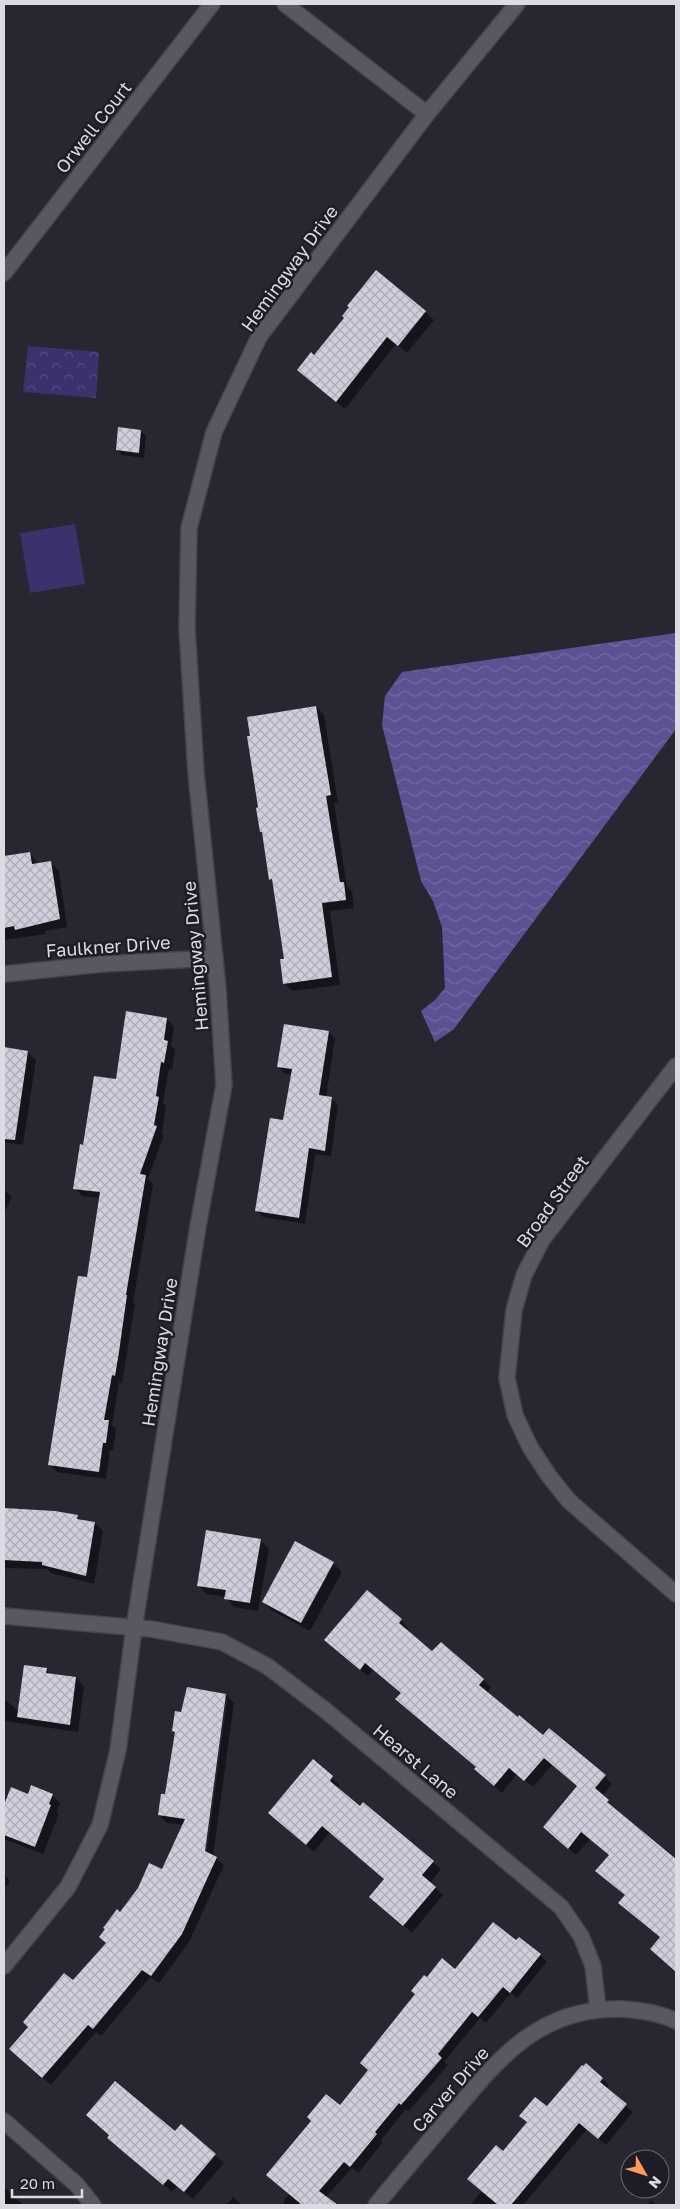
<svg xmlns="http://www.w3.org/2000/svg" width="680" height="2209" font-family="'Golos Text',sans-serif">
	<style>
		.park { fill: url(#park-crowns) }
		.garden { fill: #3b316d }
		.water { fill: url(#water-waves) }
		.shadow { fill: #0007; fill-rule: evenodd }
		.building { fill: url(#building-cross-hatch) }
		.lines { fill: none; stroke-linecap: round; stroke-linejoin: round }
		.minor-casing { stroke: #45444c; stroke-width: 18 }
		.minor { stroke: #585863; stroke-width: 15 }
		.labels { text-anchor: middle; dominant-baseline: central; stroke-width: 5; stroke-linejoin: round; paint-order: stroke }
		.street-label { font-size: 18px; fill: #dbdbe1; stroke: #1e1d27 }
	</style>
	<defs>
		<pattern id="park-crowns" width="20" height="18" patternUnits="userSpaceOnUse" patternTransform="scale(1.25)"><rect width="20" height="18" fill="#3b316d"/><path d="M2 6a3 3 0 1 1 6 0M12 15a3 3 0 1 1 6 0" fill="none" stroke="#574e82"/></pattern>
		<pattern id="water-waves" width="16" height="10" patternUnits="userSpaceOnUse" patternTransform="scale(1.25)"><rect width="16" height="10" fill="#5b5293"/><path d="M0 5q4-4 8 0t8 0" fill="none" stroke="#726aa2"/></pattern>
		<pattern id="building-cross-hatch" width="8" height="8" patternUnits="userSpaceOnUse" patternTransform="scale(1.25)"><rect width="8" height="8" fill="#cfcedc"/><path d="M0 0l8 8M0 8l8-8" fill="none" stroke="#acabb6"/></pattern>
	</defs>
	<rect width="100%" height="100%" fill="#272731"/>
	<polygon class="park" points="28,346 99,352 96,398 23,392"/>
	<polygon class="garden" points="75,524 85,584 30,593 20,533"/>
	<polygon class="water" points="676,633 676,729 454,1029 435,1042 421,1011 435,1000 445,988 442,927 433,901 421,881 382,725 385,696 402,672"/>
	<g class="shadow">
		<polygon points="425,312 434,320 407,353 396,344 345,409 307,378 315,356"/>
		<polygon points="141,431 146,436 144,458 122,455 117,450"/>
		<polygon points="316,707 324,715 338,803 334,803 347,887 352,891 354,908 330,911 340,985 292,991 284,983 285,960 274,883 270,879 264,834 261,831"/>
		<polygon points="30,853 38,864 50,862 59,871 67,927 45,931 46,934 4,940 4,857"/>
		<polygon points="167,1019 174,1027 171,1046 175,1049 172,1070 169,1069 163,1103 166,1106 162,1133 164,1135 148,1179 153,1184 133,1303 135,1304 122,1383 119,1382 112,1425 116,1429 113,1450 110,1450 106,1479 57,1472 49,1464 88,1278 100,1198 82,1196 75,1188 84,1146 117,1081"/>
		<polygon points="285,1026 329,1032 335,1039 326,1097 331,1098 338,1105 331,1156 315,1154 305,1224 263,1217 257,1211 284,1122 292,1074 285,1074 279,1067"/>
		<polygon points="4,1048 28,1052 36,1060 23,1145 4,1142"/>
		<polygon points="4,1190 12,1197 4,1213"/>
		<polygon points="4,1509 55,1512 77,1516 83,1521 95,1523 103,1531 94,1584 51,1573 47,1569 4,1568 4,1571"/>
		<polygon points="260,1540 269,1549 258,1611 234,1607 226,1597 206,1594 198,1585"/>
		<polygon points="295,1543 333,1563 342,1572 310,1631 271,1610 263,1602"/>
		<polygon points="401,1620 408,1628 406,1630 432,1653 441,1643 491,1687 487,1693 543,1737 605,1776 612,1784 602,1796 614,1809 676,1859 676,1971 659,1956 661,1938 628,1910 626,1896 605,1878 610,1856 590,1839 576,1855 544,1827 578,1787 552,1765 533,1787 517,1774 502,1793 483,1776 477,1767 402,1693 373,1670 368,1676 333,1648"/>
		<polygon points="46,1670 52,1675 76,1678 84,1687 78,1732 4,1721 4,1699 19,1711"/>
		<path d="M226 1695 234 1703 213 1856 224 1865 189 1942 159 1983 150 1977 101 2036 96 2032 51 2085 18 2057 74 1982 107 1944 121 1913 163 1871 184 1825 167 1823 159 1815 166 1796 176 1733 173 1731ZM224 1699H227L206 1857H203Z"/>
		<polygon points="313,1761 340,1785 337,1789 441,1869 430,1883 443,1895 412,1933 371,1897 386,1880 330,1832 314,1852 270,1813"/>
		<polygon points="11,1789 28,1796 52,1795 60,1803 57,1812 59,1814 43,1854 4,1839 4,1808"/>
		<polygon points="4,1874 10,1881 4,1890"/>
		<polygon points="516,1942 540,1955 547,1962 517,1998 511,1993 486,2023 480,2018 444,2062 448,2065 409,2111 406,2109 381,2140 383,2142 358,2173 352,2168 326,2197 332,2204 331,2205 282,2205 340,2106 369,2070 417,1994 413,1991 442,1960 456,1971"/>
		<polygon points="602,2078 609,2085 606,2089 633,2112 606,2145 587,2129 523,2205 470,2205 482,2191 503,2153 528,2123 521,2116 547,2108"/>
		<polygon points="175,2133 215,2155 224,2163 193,2199 177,2186 172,2192 108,2138"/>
		<polygon points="5,2188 19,2201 24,2205 4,2205"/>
		<polygon points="233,2197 242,2205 226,2205"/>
		<polygon points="651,2200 657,2205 647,2205"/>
	</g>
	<g class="building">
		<polygon points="376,270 426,311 398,346 387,337 336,402 297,370 311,352 314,355 344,318 342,316 349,307 347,306"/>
		<polygon points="118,427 141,430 139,453 116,450"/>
		<polygon points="316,706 331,795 326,796 340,882 344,882 346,900 322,903 332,977 283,984 280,959 284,959 272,879 269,880 262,832 260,832 256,808 258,807 247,736 250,736 247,717"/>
		<polygon points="30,852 32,864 51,861 60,919 15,930 14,926 4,928 4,856"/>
		<polygon points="126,1011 167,1018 164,1040 168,1041 164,1063 161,1062 156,1096 159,1097 154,1125 157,1126 140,1174 146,1175 126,1295 127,1295 119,1352 115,1376 112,1375 104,1420 109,1420 106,1443 103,1443 99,1472 48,1465 78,1276 87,1277 100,1192 73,1189 80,1144 83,1145 94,1076 116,1079"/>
		<polygon points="284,1024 329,1031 319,1095 332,1097 325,1151 309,1148 299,1218 255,1211 270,1118 283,1120 292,1069 277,1067"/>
		<polygon points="4,1047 28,1051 15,1140 4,1139"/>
		<polygon points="4,1508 55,1511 78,1515 77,1519 95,1522 86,1576 42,1565 42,1562 4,1560"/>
		<polygon points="206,1530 261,1539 250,1603 224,1599 226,1590 197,1586"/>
		<polygon points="295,1541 334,1562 301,1623 262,1602"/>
		<polygon points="367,1590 402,1619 399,1623 432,1651 441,1642 484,1679 479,1685 518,1717 519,1715 543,1735 549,1728 606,1775 595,1788 609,1800 607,1802 676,1859 676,1972 650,1949 660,1937 618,1903 625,1895 595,1871 609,1855 581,1832 568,1849 543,1827 577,1786 544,1758 524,1781 509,1768 494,1786 474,1769 476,1767 395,1699 401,1693 365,1663 360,1670 324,1640"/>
		<polygon points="24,1665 47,1668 46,1673 76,1677 70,1725 17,1717"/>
		<polygon points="187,1687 226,1694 205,1851 217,1857 182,1934 151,1976 142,1970 93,2029 88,2025 42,2078 9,2049 28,2027 23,2022 64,1973 73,1980 106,1943 99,1937 105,1929 103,1928 117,1909 120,1912 138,1888 149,1863 162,1869 185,1819 158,1815 161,1794 165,1794 175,1732 172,1731 175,1711 181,1712"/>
		<polygon points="313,1759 333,1776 330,1781 360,1806 363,1802 434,1861 422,1875 436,1887 403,1926 369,1897 384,1879 322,1826 306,1845 268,1813"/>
		<polygon points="31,1785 53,1794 49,1804 51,1805 35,1847 4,1835 4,1805 11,1787 28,1794"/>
		<polygon points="493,1922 516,1940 519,1937 541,1954 510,1993 503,1987 478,2017 472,2012 438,2054 442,2058 401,2105 399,2103 375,2132 377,2134 350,2167 344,2162 319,2191 338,2205 302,2205 266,2175 311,2121 307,2117 326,2094 340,2105 368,2070 360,2063 415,1994 411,1991 424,1975 427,1977 442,1958 455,1969"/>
		<polygon points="586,2063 603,2078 600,2082 627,2104 598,2139 579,2123 511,2205 498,2205 467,2179 496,2145 503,2151 527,2122 519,2116 535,2097 547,2106 582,2065 583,2066"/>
		<polygon points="115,2081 175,2131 181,2124 216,2154 184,2192 168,2179 163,2185 107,2138 109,2135 86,2115"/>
	</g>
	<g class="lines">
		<g class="minor-casing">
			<g id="minor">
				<polyline points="285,4 427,114"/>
				<polyline points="4,273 212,4"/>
				<polyline points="4,974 102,964 215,958"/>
				<polyline points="676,1066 542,1240 524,1275 514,1310 507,1378 515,1415 530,1447 549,1476 569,1501 676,1594"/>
				<polyline points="4,1616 151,1629 222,1642 267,1666 325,1710 561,1907 581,1936 593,1966 598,2009"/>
				<polyline points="4,1966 68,1887 100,1825 118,1750 134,1628 198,1226 224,1085 218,989 196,773 187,628 189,528 214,432 259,337 427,114 517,4"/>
				<polyline points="4,2121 77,2185 93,2205"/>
				<path d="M376 2205C400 2176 424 2147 449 2118 497 2060 538 2007 621 2009 639 2010 660 2013 676 2021"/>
			</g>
		</g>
		<use href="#minor" class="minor"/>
	</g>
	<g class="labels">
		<g class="street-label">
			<text transform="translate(93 127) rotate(-52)">Orwell Court</text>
			<text transform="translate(289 268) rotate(-54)">Hemingway Drive</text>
			<text transform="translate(108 946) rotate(-4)">Faulkner Drive</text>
			<text transform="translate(195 956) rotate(-95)">Hemingway Drive</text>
			<text transform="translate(552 1201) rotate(-54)">Broad Street</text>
			<text transform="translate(159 1352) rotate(-81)">Hemingway Drive</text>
			<text transform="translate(416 1761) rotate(40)">Hearst Lane</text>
			<text transform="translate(450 2089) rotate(-49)">Carver Drive</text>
		</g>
	</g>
	<rect width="680" height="2209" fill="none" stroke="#dbdbe1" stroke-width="10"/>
	<g transform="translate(645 2174) rotate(129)"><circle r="24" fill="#1e1d27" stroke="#6a6971"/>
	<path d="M0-4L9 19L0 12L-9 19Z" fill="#fe9b58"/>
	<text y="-8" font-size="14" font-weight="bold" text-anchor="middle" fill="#dbdbe1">N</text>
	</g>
	<path d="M12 2189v8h70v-8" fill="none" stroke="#dbdbe1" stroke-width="2.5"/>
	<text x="20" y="2189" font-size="15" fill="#dbdbe1" stroke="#1e1d27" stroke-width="4" paint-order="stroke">20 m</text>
</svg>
